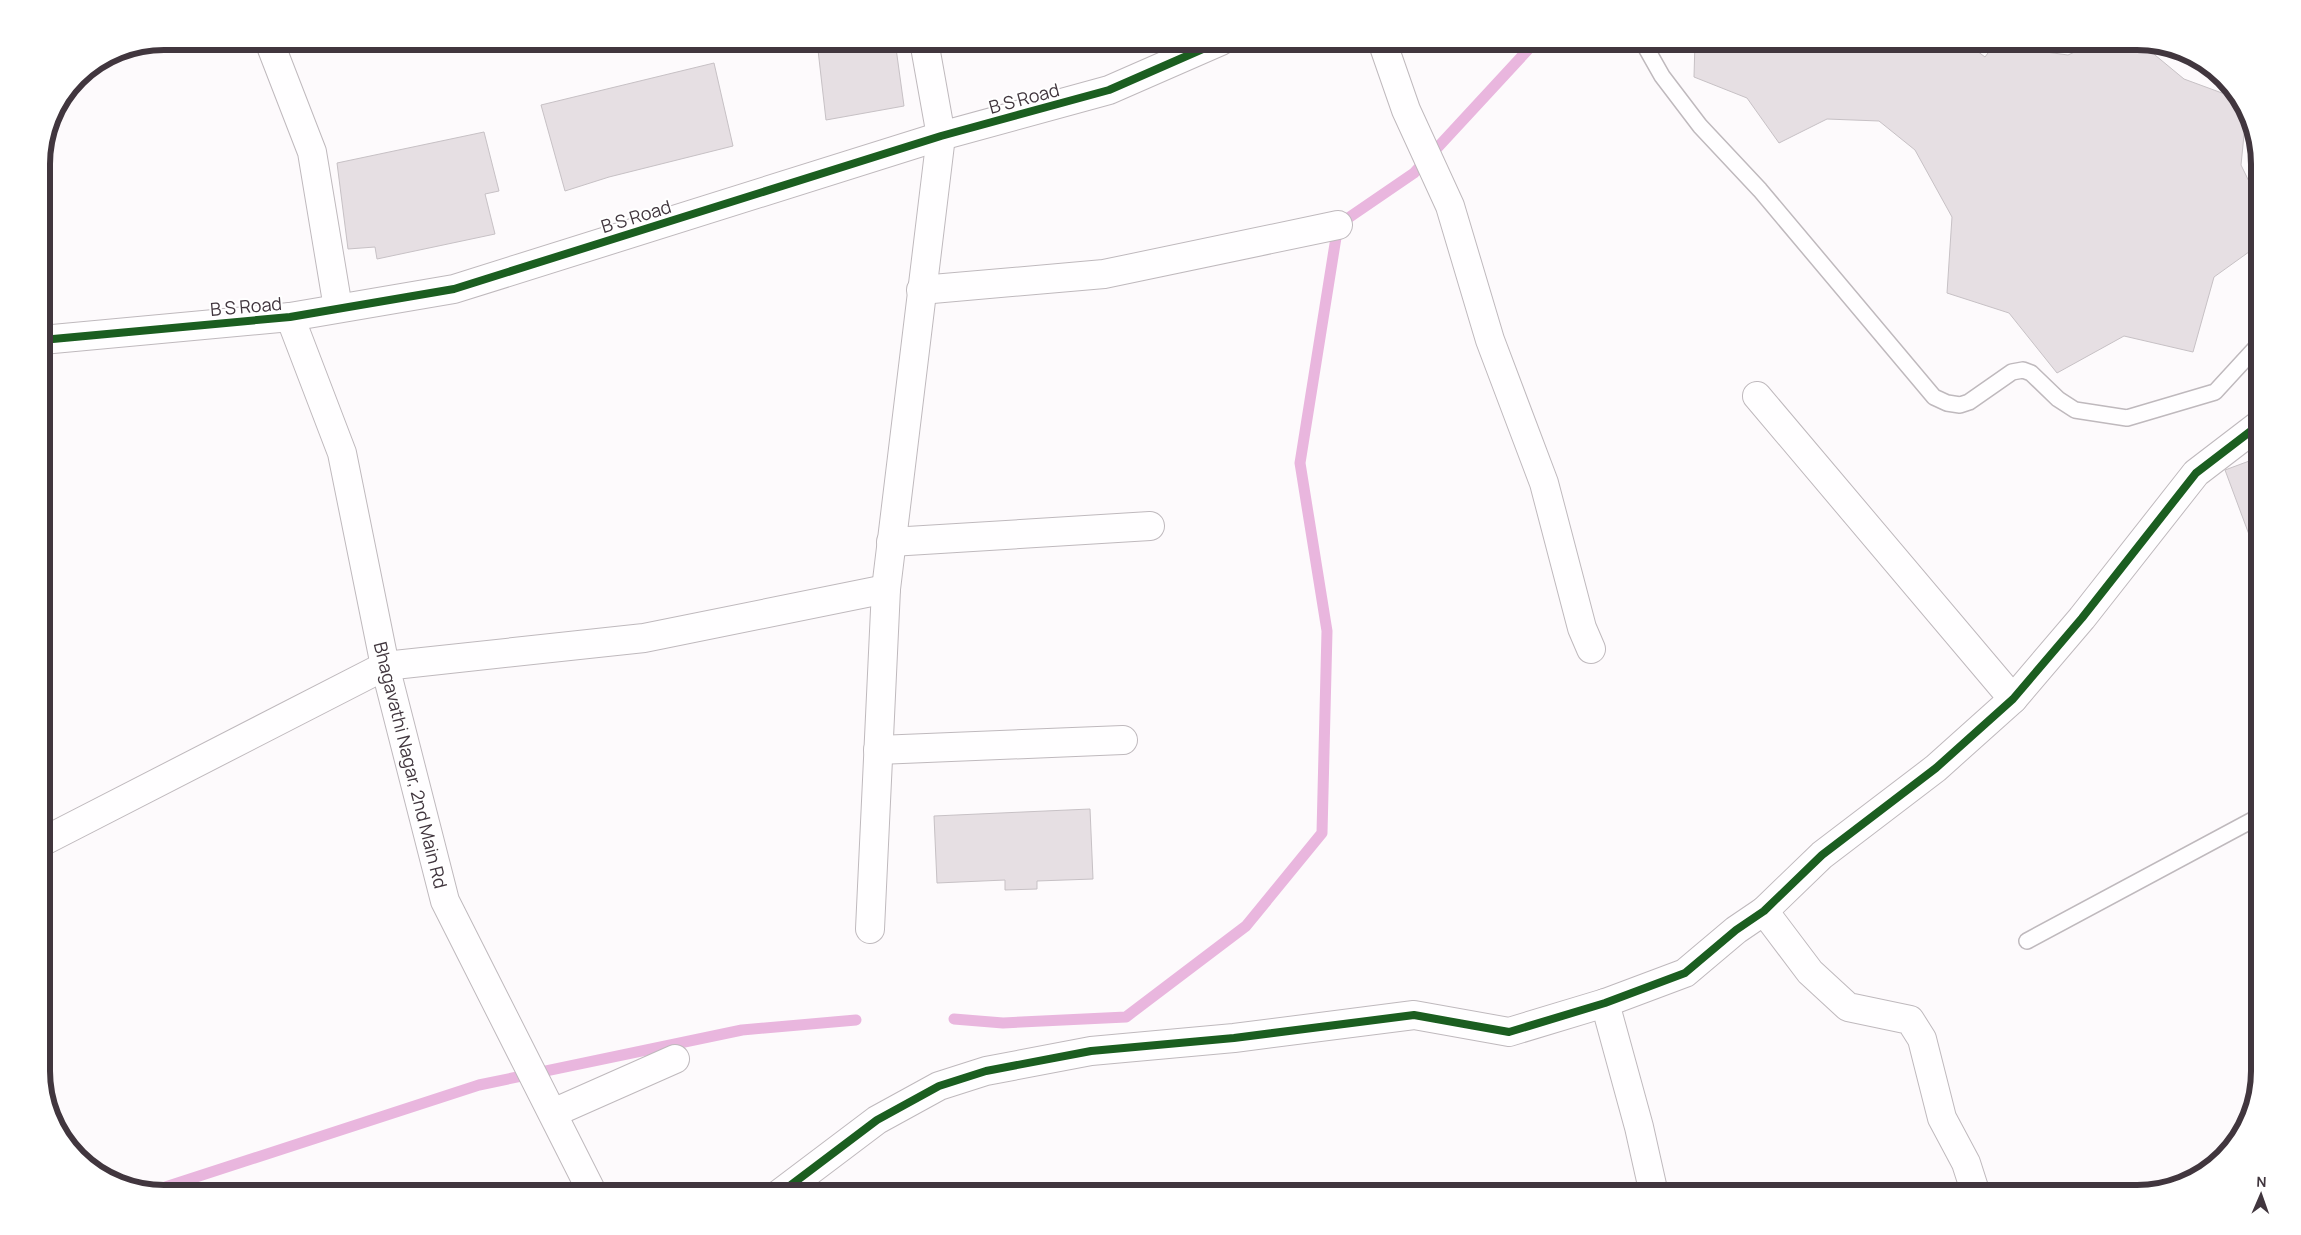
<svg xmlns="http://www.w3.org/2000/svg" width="2301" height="1235" font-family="Manrope,sans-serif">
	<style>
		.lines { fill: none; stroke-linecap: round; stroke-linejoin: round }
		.stream { stroke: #e9b6de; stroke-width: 11 }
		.building { fill: #e6dfe3; stroke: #c7c1c5 }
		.service-casing { stroke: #bfb9bd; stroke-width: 18 }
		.minor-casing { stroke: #bfb9bd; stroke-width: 30 }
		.tertiary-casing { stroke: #bfb9bd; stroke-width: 30 }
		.service { stroke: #fffeff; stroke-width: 15 }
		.minor { stroke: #fffeff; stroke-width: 28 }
		.tertiary { stroke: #fffeff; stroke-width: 28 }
		.cycleway-casing { stroke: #fff; stroke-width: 11 }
		.cycleway { stroke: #1b5e20; stroke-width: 8 }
		.labels { text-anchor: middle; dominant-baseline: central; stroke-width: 4; stroke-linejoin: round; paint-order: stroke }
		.street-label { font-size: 18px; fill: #41363e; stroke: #fff }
		.rim { fill: none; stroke: #41363e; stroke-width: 6 }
	</style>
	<rect width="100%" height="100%" fill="#fdfafc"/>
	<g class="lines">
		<g class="stream">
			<polyline points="954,1019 1003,1023 1126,1017 1246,926 1322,833 1327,631 1300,463 1338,225 1414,173 1536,41"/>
			<polyline points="153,1191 479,1085 742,1030 856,1020"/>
		</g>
	</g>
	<g class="building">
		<polygon points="808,41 895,41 904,106 826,120 818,50 808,49"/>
		<polygon points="1695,41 1964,41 1985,57 1994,45 2068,55 2099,41 2138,41 2147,43 2155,55 2184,79 2241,100 2246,115 2241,165 2260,204 2260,244 2214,277 2193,352 2124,336 2057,373 2009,313 1947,293 1952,217 1915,150 1879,121 1827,119 1779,143 1747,98 1694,77"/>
		<polygon points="714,63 733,146 609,177 565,191 541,105"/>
		<polygon points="484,132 499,191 485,194 495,234 377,259 375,247 348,249 337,163"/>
		<polygon points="2260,457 2260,564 2225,470"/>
		<polygon points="1090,809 1093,879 1037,881 1037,889 1005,890 1005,880 937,883 934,816"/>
	</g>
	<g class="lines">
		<g class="service-casing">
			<g id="service">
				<polyline points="1645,41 1645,46 1662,76 1700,126 1760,190 1934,397 1947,403 1960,405 1969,402 2012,372 2023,370 2031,373 2058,399 2075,410 2127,418 2215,392 2260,343"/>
				<polyline points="2027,941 2260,816"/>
			</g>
		</g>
		<g class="minor-casing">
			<g id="minor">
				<polyline points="269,41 312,152 338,308"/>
				<polyline points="1382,41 1406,110 1450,206 1490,340 1544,483 1582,628 1591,649"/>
				<polyline points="921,290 1104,274 1338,225"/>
				<polyline points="1757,396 2013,699"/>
				<polyline points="891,542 1150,526"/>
				<polyline points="878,750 1123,740"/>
				<polyline points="42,842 385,666 644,638 886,589"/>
				<polyline points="1764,911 1810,972 1848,1007 1910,1020 1922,1039 1942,1118 1966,1163 1976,1194"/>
				<polyline points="870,929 886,589 941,136 924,41"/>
				<polyline points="1605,1003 1639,1127 1654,1194"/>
				<polyline points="553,1113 675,1059"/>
				<polyline points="779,1194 877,1120 939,1086 986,1071 1091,1051 1234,1038 1414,1015 1509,1032 1605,1003 1685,973 1736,930 1764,911 1822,855 1936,768 2013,699 2082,618 2196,473 2260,424"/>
			</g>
		</g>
		<g class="tertiary-casing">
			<g id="tertiary">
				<polyline points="290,317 342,453 385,666 445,901 593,1194"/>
				<polyline points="42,340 290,317 454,289 941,136 1109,90 1221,41"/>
			</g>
		</g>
		<use href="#service" class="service"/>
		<use href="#minor" class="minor"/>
		<use href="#tertiary" class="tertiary"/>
		<g class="cycleway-casing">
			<g id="cycleway">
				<polyline points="42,340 290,317 454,289 941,136 1109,90 1221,41"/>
				<polyline points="779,1194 877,1120 939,1086 986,1071 1091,1051 1234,1038 1414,1015 1509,1032 1605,1003 1685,973 1736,930 1764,911 1822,855 1936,768 2013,699 2082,618 2196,473 2260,424"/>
			</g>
		</g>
		<use href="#cycleway" class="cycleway"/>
	</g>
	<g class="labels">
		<g class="street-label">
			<text transform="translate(1024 98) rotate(-15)">B S Road</text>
			<text transform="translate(636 216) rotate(-17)">B S Road</text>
			<text transform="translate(246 306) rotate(-5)">B S Road</text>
			<text transform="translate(411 765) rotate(76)">Bhagavathi Nagar, 2nd Main Rd</text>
		</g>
	</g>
	<path d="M0 0H2301V1235H0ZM164 50H2137A114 114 0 0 1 2251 164V1071A114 114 0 0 1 2137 1185H164A114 114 0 0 1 50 1071V164A114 114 0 0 1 164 50Z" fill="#fff" fill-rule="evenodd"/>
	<path class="rim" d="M164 50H2137A114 114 0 0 1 2251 164V1071A114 114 0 0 1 2137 1185H164A114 114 0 0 1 50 1071V164A114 114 0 0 1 164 50Z"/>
	<g transform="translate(2261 1195) rotate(2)" stroke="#ffffff" stroke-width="4" paint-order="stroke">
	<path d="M0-4L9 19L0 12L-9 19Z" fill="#41363e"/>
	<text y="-8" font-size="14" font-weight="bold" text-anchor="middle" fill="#41363e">N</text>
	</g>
</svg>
